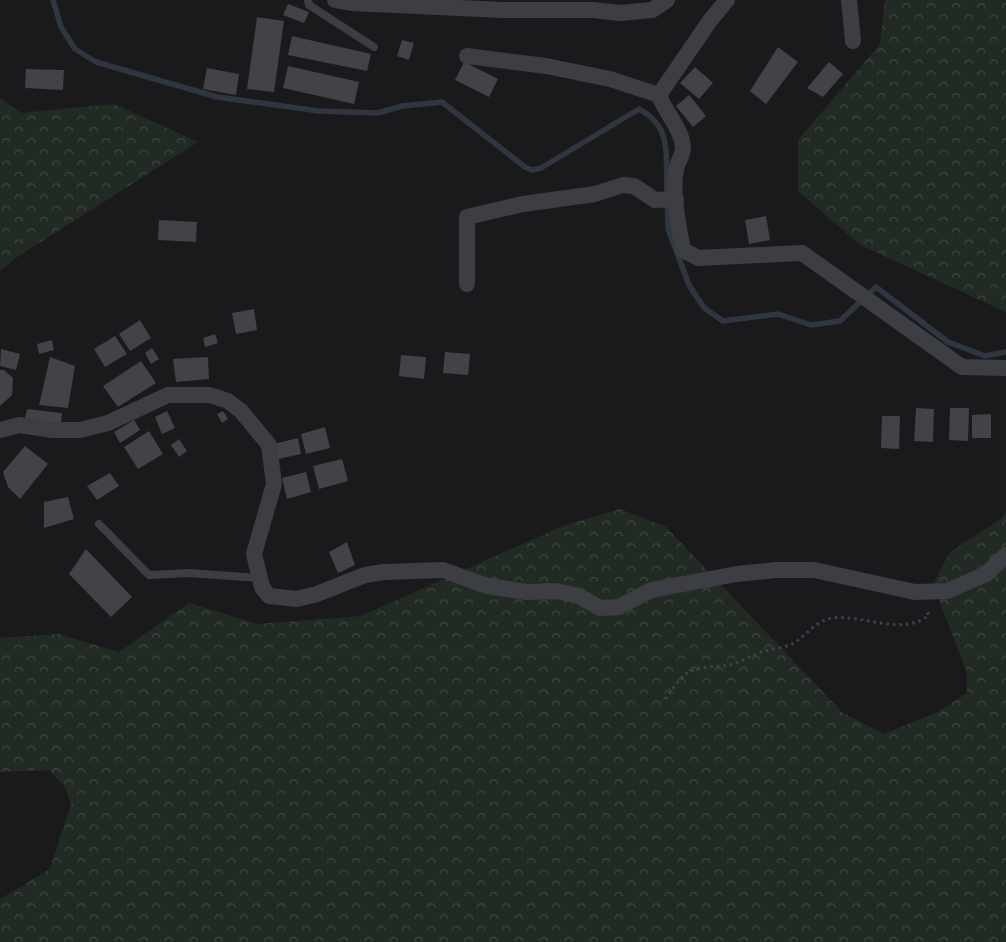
<svg xmlns="http://www.w3.org/2000/svg" width="1006" height="942" font-family="Lato,sans-serif">
	<style>
		.forest { fill: url(#forest-crowns) }
		.lines { fill: none; stroke-linecap: round; stroke-linejoin: round }
		.stream { stroke: #2f3642; stroke-width: 5.5 }
		.building { fill: #424247 }
		.path { stroke: #414149; stroke-width: 3; stroke-dasharray: 2.5 4; stroke-linecap: butt }
		.service { stroke: #3d3d44; stroke-width: 8 }
		.minor { stroke: #3d3d44; stroke-width: 16 }
	</style>
	<defs>
		<pattern id="forest-crowns" width="20" height="18" patternUnits="userSpaceOnUse" patternTransform="scale(1.25)"><rect width="20" height="18" fill="#212b24"/><path d="M2 6a3 3 0 1 1 6 0M12 15a3 3 0 1 1 6 0" fill="none" stroke="#3f4742"/></pattern>
	</defs>
	<rect width="100%" height="100%" fill="#1a1a1d"/>
	<g class="forest">
		<polygon points="885,0 1006,0 1006,312 860,245 798,191 798,140 880,44"/>
		<polygon points="0,98 21,113 114,104 198,142 17,257 0,271"/>
		<polygon points="620,509 666,527 843,713 884,734 938,712 967,693 967,673 933,584 950,552 1002,518 1006,511 1006,942 0,942 0,899 50,869 71,804 65,787 49,770 0,772 0,638 59,634 119,652 189,603 258,624 361,616 563,526"/>
	</g>
	<g class="lines">
		<g class="stream">
			<path d="M53 0 61 27 75 49 96 62 217 97 319 111 378 113 402 106 442 102 525 167 532 170 541 168 639 109C674 128 665 157 667 192"/>
			<polyline points="667,201 668,229 689,285 704,308 723,321 778,314 811,325 840,321 876,287 948,342 985,356 1006,352"/>
		</g>
	</g>
	<g class="building">
		<polygon points="288,4 309,12 304,23 283,15"/>
		<polygon points="257,17 284,21 274,92 247,89"/>
		<polygon points="292,36 371,54 367,71 288,55"/>
		<polygon points="402,40 414,43 409,60 397,56"/>
		<polygon points="778,47 798,62 766,104 750,91"/>
		<polygon points="464,62 498,79 489,97 455,80"/>
		<polygon points="829,62 843,74 823,97 807,88"/>
		<polygon points="288,66 359,82 354,104 283,88"/>
		<polygon points="695,67 713,83 699,99 680,83"/>
		<polygon points="207,68 239,74 236,95 203,89"/>
		<polygon points="26,69 64,70 63,90 25,88"/>
		<polygon points="689,95 706,116 693,127 676,106"/>
		<polygon points="766,216 770,240 749,244 745,220"/>
		<polygon points="159,220 197,222 196,242 158,240"/>
		<polygon points="254,309 257,330 236,334 232,313"/>
		<polygon points="140,320 151,338 130,351 119,334"/>
		<polygon points="215,334 218,343 205,347 203,338"/>
		<polygon points="115,336 127,354 105,367 94,349"/>
		<polygon points="52,340 54,350 39,354 37,344"/>
		<polygon points="152,348 159,359 151,364 145,353"/>
		<polygon points="1,349 20,354 16,370 0,366"/>
		<polygon points="445,352 470,354 468,375 443,373"/>
		<polygon points="401,355 426,357 424,379 399,376"/>
		<polygon points="50,357 75,366 68,408 39,405"/>
		<polygon points="208,357 209,379 176,382 173,359"/>
		<polygon points="141,361 156,383 118,407 103,386"/>
		<polygon points="0,370 4,370 13,378 12,395 0,406"/>
		<polygon points="916,408 934,409 933,442 914,441"/>
		<polygon points="950,408 969,408 968,441 949,440"/>
		<polygon points="27,409 62,413 61,424 25,419"/>
		<polygon points="167,411 175,428 162,434 155,417"/>
		<polygon points="223,411 228,419 222,423 217,414"/>
		<polygon points="991,414 991,438 972,438 972,415"/>
		<polygon points="882,416 900,416 899,449 881,448"/>
		<polygon points="134,420 140,430 120,443 114,432"/>
		<polygon points="325,427 330,448 306,454 301,434"/>
		<polygon points="149,431 163,454 138,469 124,447"/>
		<polygon points="298,438 301,454 278,459 274,444"/>
		<polygon points="179,439 187,451 179,457 171,445"/>
		<polygon points="25,446 48,464 20,499 8,487 3,472"/>
		<polygon points="342,459 348,481 319,489 313,466"/>
		<polygon points="306,472 311,492 287,499 282,478"/>
		<polygon points="110,473 119,486 97,500 87,486"/>
		<polygon points="68,497 74,519 44,528 44,502"/>
		<polygon points="347,542 355,565 338,573 329,552"/>
		<polygon points="86,549 132,597 111,617 69,574"/>
	</g>
	<g class="lines">
		<path class="path" d="M665 699C671 692 679 678 687 673 698 666 716 667 729 665 740 663 750 656 761 652 771 649 785 648 794 643 807 635 815 621 832 618 861 614 904 637 929 615L925 609"/>
		<g class="service">
			<polyline points="308,0 309,5 374,47"/>
			<polyline points="99,524 149,575 189,573 259,578"/>
		</g>
		<g class="minor">
			<polyline points="335,0 351,3 503,10 593,10 620,13 652,10 667,0"/>
			<path d="M727 0 709 22 659 95C665 113 682 128 683 148 683 156 677 162 676 170 671 191 679 228 683 250L698 258 802 253 962 367 1006 368"/>
			<polyline points="849,0 853,41"/>
			<polyline points="467,56 546,66 610,79 659,95"/>
			<polyline points="467,284 467,217 523,204 595,194 623,185 634,186 655,200 676,199"/>
			<polyline points="0,430 19,425 53,430 80,430 108,423 168,395 210,395 228,401 241,411 269,445 274,484 254,554 262,587 269,596 297,599 317,594 365,575 384,572 443,570 487,586 527,592 556,591 579,596 600,608 619,607 651,590 737,574 776,570 814,570 915,592 947,591 986,574 1006,555"/>
		</g>
	</g>
</svg>
